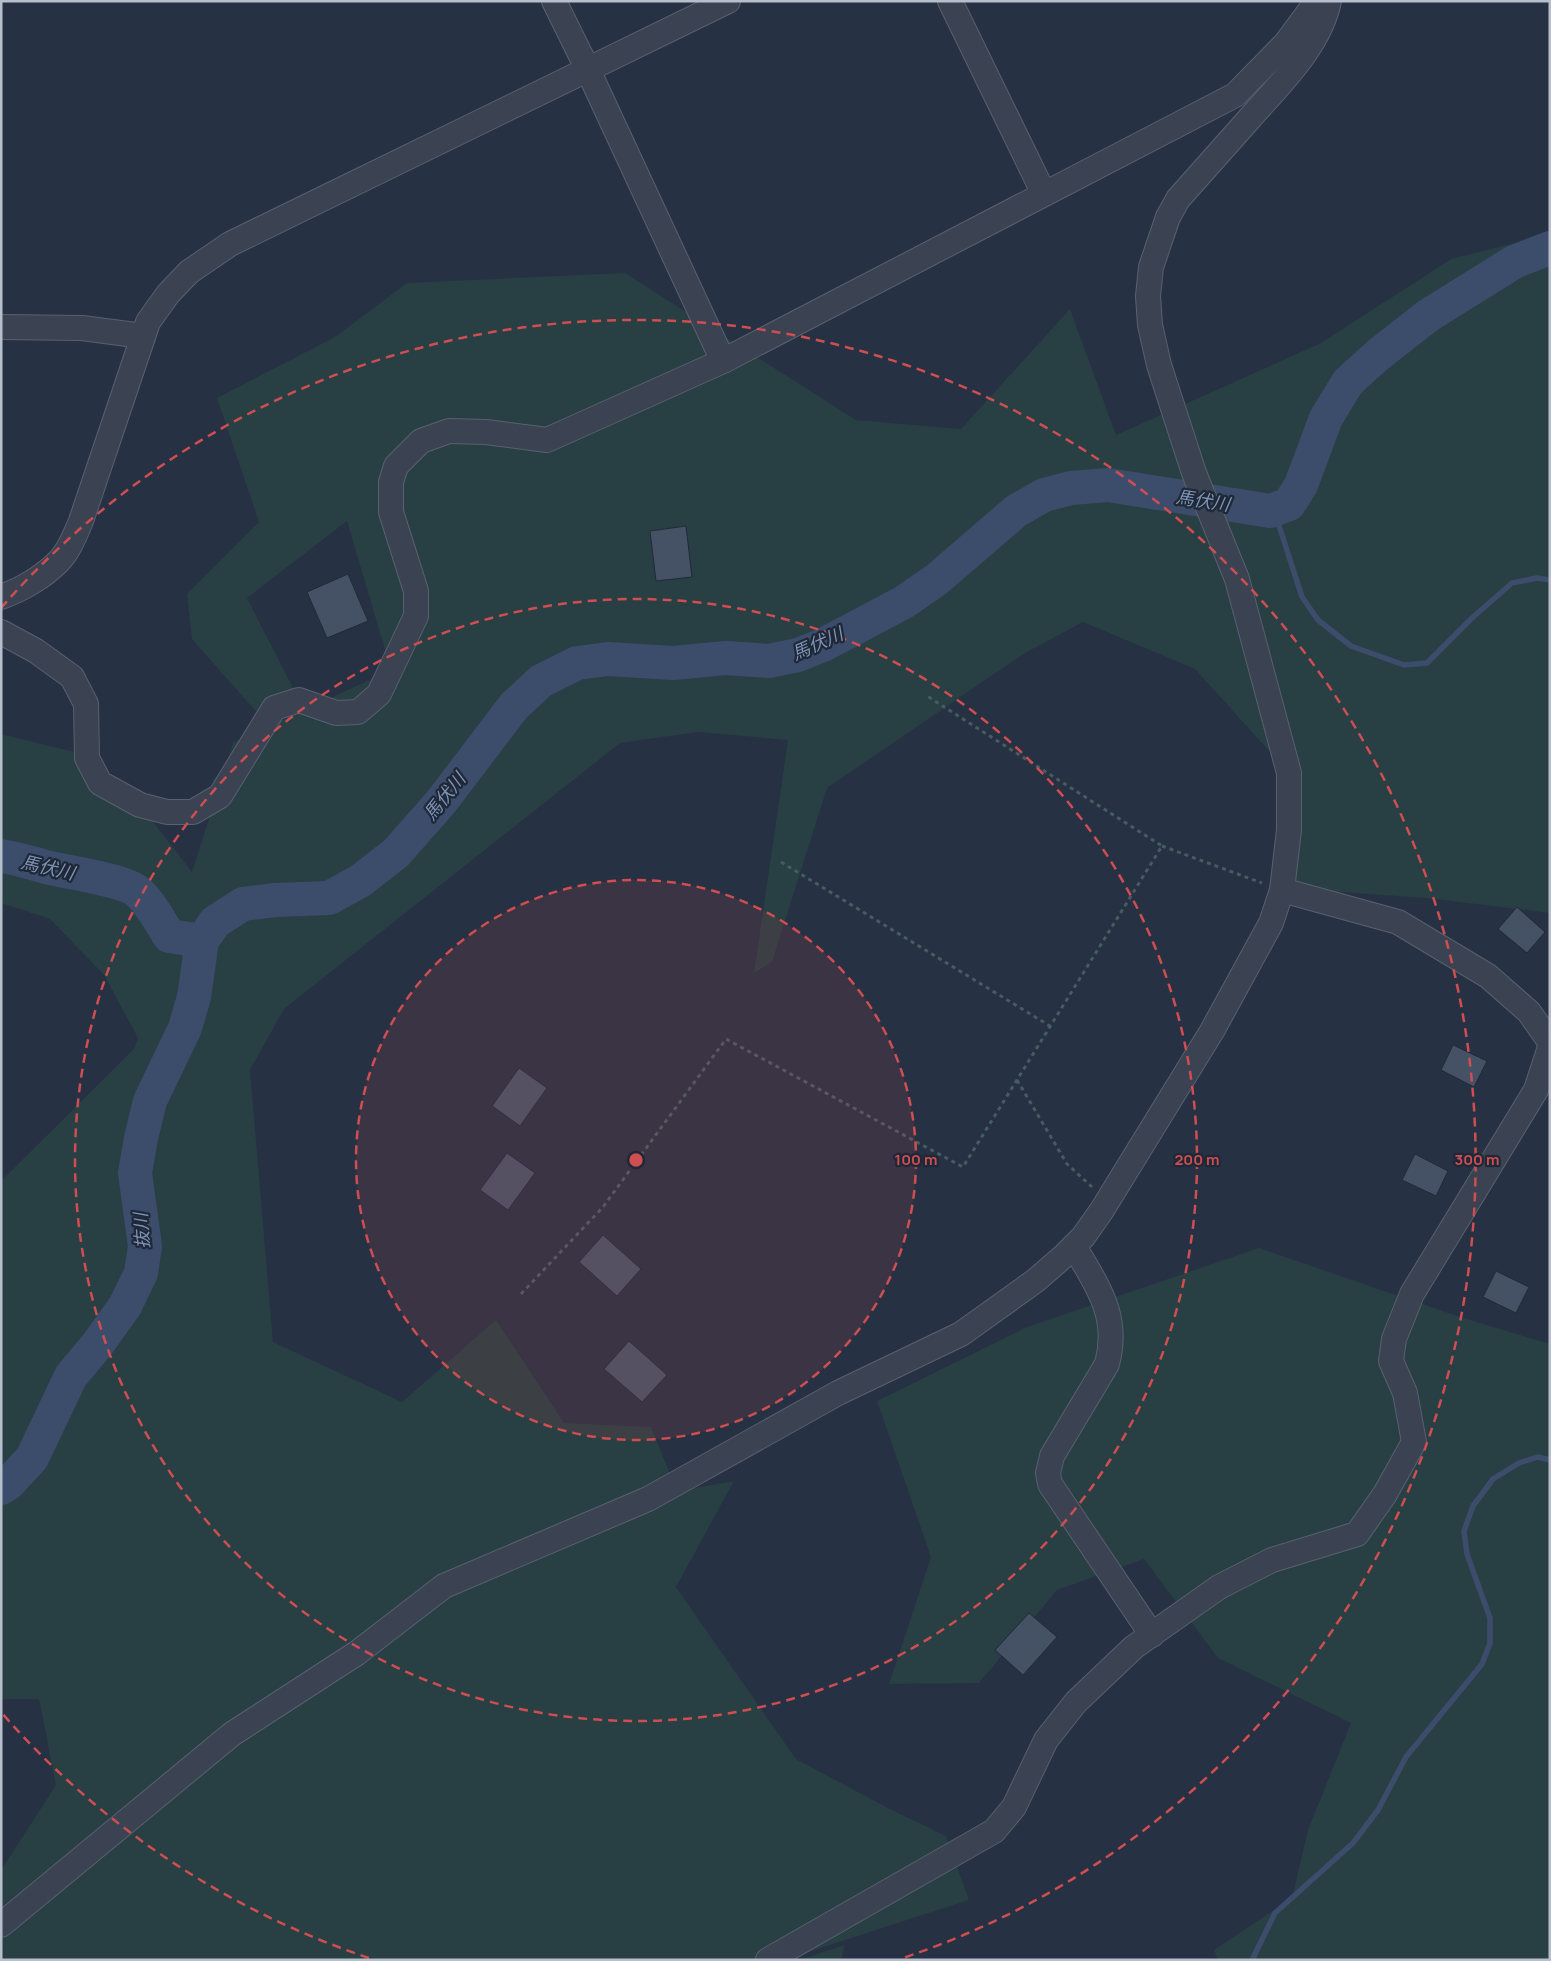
<svg xmlns="http://www.w3.org/2000/svg" width="1551" height="1961" font-family="Manrope,'Noto Sans JP',sans-serif">
	<style>
		.green { fill: #283f44 }
		.lines { fill: none; stroke-linecap: round; stroke-linejoin: round }
		.stream { stroke: #3c4d6c; stroke-width: 5.5 }
		.river { stroke: #3c4d6c; stroke-width: 34 }
		.building { fill: #455165; stroke: #212a3a }
		.minor-casing { stroke: #596170; stroke-width: 26 }
		.path { stroke: #475c60; stroke-width: 3; stroke-dasharray: 4 4; stroke-linecap: butt }
		.minor { stroke: #3b4353; stroke-width: 24 }
		.ring { fill: none; stroke: #ce4e51; stroke-width: 2.5; stroke-dasharray: 9 6 }
		.labels { text-anchor: middle; dominant-baseline: central; stroke-width: 4.5; stroke-linejoin: round; paint-order: stroke }
		.water-label { font-size: 18px; font-style: italic; fill: #7f93b4; stroke: #1f2838 }
		.centre { fill: #ce4e51; stroke: #1f2838; stroke-width: 2.5 }
		.ring-label { font-size: 15px; text-anchor: middle; font-weight: bold; fill: #ce4e51; stroke: #1f2838; stroke-width: 4.5; stroke-linejoin: round; paint-order: stroke }
	</style>
	<rect width="100%" height="100%" fill="#263143"/>
	<g class="green">
		<polygon points="1550,234 1550,913 1426,898 1340,892 1290,902 1289,773 1195,669 1083,622 1025,653 827,788 772,962 754,973 788,740 698,732 620,743 284,1009 250,1070 273,1342 402,1402 496,1320 564,1423 651,1427 677,1491 734,1481 676,1587 796,1759 888,1808 946,1836 969,1900 783,1960 1,1960 1,1870 56,1785 39,1699 1,1699 1,1181 134,1049 138,1038 104,975 50,919 1,903 1,734 75,752 140,805 192,872 233,743 391,670 347,521 247,598 299,700 260,716 192,639 187,594 259,522 217,398 335,337 407,283 625,273 856,420 961,429 1070,309 1116,435 1321,343 1451,259"/>
		<polygon points="1259,1248 1460,1317 1550,1344 1550,1960 1218,1960 1214,1950 1292,1898 1308,1830 1351,1723 1218,1658 1144,1559 1057,1590 979,1683 889,1684 931,1557 877,1401 1027,1327"/>
		<polygon points="845,1945 841,1960 799,1960"/>
	</g>
	<g class="lines">
		<g class="stream">
			<polyline points="1274,510 1302,597 1318,620 1351,646 1404,665 1427,663 1472,618 1512,583 1537,578 1550,580"/>
			<polyline points="1254,1960 1253,1958 1275,1913 1353,1843 1378,1810 1406,1757 1482,1664 1490,1643 1490,1618 1467,1554 1464,1531 1473,1506 1493,1479 1519,1463 1538,1457 1550,1460"/>
		</g>
		<g class="river">
			<path d="M1 856C17 858 31 863 46 867 65 872 125 880 138 892 151 904 160 921 169 936L202 941"/>
			<polyline points="1,1488 9,1483 32,1458 71,1376 97,1345 125,1306 141,1273 145,1246 135,1173 141,1138 150,1101 185,1028 194,997 202,941 215,922 243,904 276,900 329,898 360,881 396,853 441,802 514,706 541,681 577,663 608,659 673,663 726,658 769,661 798,655 823,645 904,602 936,580 1016,511 1044,495 1071,488 1108,485 1270,511 1289,504 1301,485 1326,418 1348,382 1379,354 1429,315 1514,262 1550,248"/>
		</g>
	</g>
	<g class="building">
		<polygon points="686,526 692,577 656,581 650,531"/>
		<polygon points="348,574 368,621 327,638 307,592"/>
		<polygon points="1517,907 1545,932 1527,953 1498,929"/>
		<polygon points="1453,1045 1487,1061 1474,1087 1441,1070"/>
		<polygon points="519,1068 547,1088 520,1126 492,1106"/>
		<polygon points="507,1153 535,1173 508,1210 480,1190"/>
		<polygon points="1415,1154 1448,1171 1436,1196 1402,1180"/>
		<polygon points="603,1235 641,1269 617,1296 579,1262"/>
		<polygon points="1496,1271 1529,1287 1516,1313 1483,1297"/>
		<polygon points="629,1341 667,1375 642,1402 604,1369"/>
		<polygon points="1029,1613 1057,1637 1023,1675 995,1650"/>
	</g>
	<g class="lines">
		<g class="minor-casing">
			<g id="minor">
				<polyline points="554,1 588,70 723,361"/>
				<polyline points="950,1 1044,194"/>
				<polyline points="1,327 82,328 143,336"/>
				<path d="M1 597C21 590 43 577 58 562 69 551 75 535 81 521L148 322 168 294 189 272 230 244 728 1"/>
				<polyline points="1,632 36,651 72,677 86,704 87,758 100,783 140,805 167,812 193,812 220,796 274,708 299,700 336,713 358,712 379,694 416,616 416,591 391,512 391,482 396,466 421,441 449,431 486,432 547,440 723,361 1235,95 1286,43 1317,1"/>
				<polyline points="1282,890 1398,922 1488,976 1529,1012 1550,1042"/>
				<path d="M1074 1246C1097 1286 1120 1315 1107 1364L1052 1456 1048 1473 1050 1484 1152 1635"/>
				<path d="M1 1925 232 1734 357 1653 444 1586 648 1499 838 1393 961 1334 1035 1281 1065 1255 1083 1237 1102 1210 1212 1031 1271 923 1282 890 1289 830V773L1237 579 1194 473 1159 365 1150 325 1148 296 1151 267 1168 217 1178 199C1202 172 1226 145 1250 118 1279 85 1320 46 1329 1"/>
				<polyline points="768,1960 994,1831 1014,1807 1046,1740 1076,1702 1134,1647 1219,1587 1272,1560 1357,1534 1385,1494 1414,1442 1405,1393 1391,1361 1394,1339 1412,1294 1536,1090 1550,1047"/>
			</g>
		</g>
		<g class="path">
			<polyline points="1162,846 1262,883"/>
			<polyline points="781,862 1050,1026"/>
			<polyline points="1017,1080 1067,1164 1092,1187"/>
			<polyline points="521,1294 603,1207 726,1039 963,1167 1162,846 927,696"/>
		</g>
		<use href="#minor" class="minor"/>
	</g>
	<circle cx="636" cy="1160" r="280" fill="#ce4e51" fill-opacity=".12"/>
	<g class="ring">
		<circle cx="636" cy="1160" r="280"/>
		<circle cx="636" cy="1160" r="561"/>
		<path d="M369 1958A841 841 0 0 1 1 1712M1 608A841 841 0 1 1 903 1958"/>
	</g>
	<g class="labels">
		<g class="water-label">
			<text transform="translate(1203 500) rotate(9)">馬伏川</text>
			<text transform="translate(817 643) rotate(-24)">馬伏川</text>
			<text transform="translate(444 796) rotate(-51)">馬伏川</text>
			<text transform="translate(48 867) rotate(13)">馬伏川</text>
			<text transform="translate(141 1231) rotate(-94)">抜川</text>
		</g>
	</g>
	<circle cx="636" cy="1160" r="8" class="centre"/>
	<g class="ring-label">
		<text x="916" y="1165">100 m</text>
		<text x="1197" y="1165">200 m</text>
		<text x="1477" y="1165">300 m</text>
	</g>
	<rect width="1551" height="1961" fill="none" stroke="#b8bfcc" stroke-width="5"/>
</svg>
